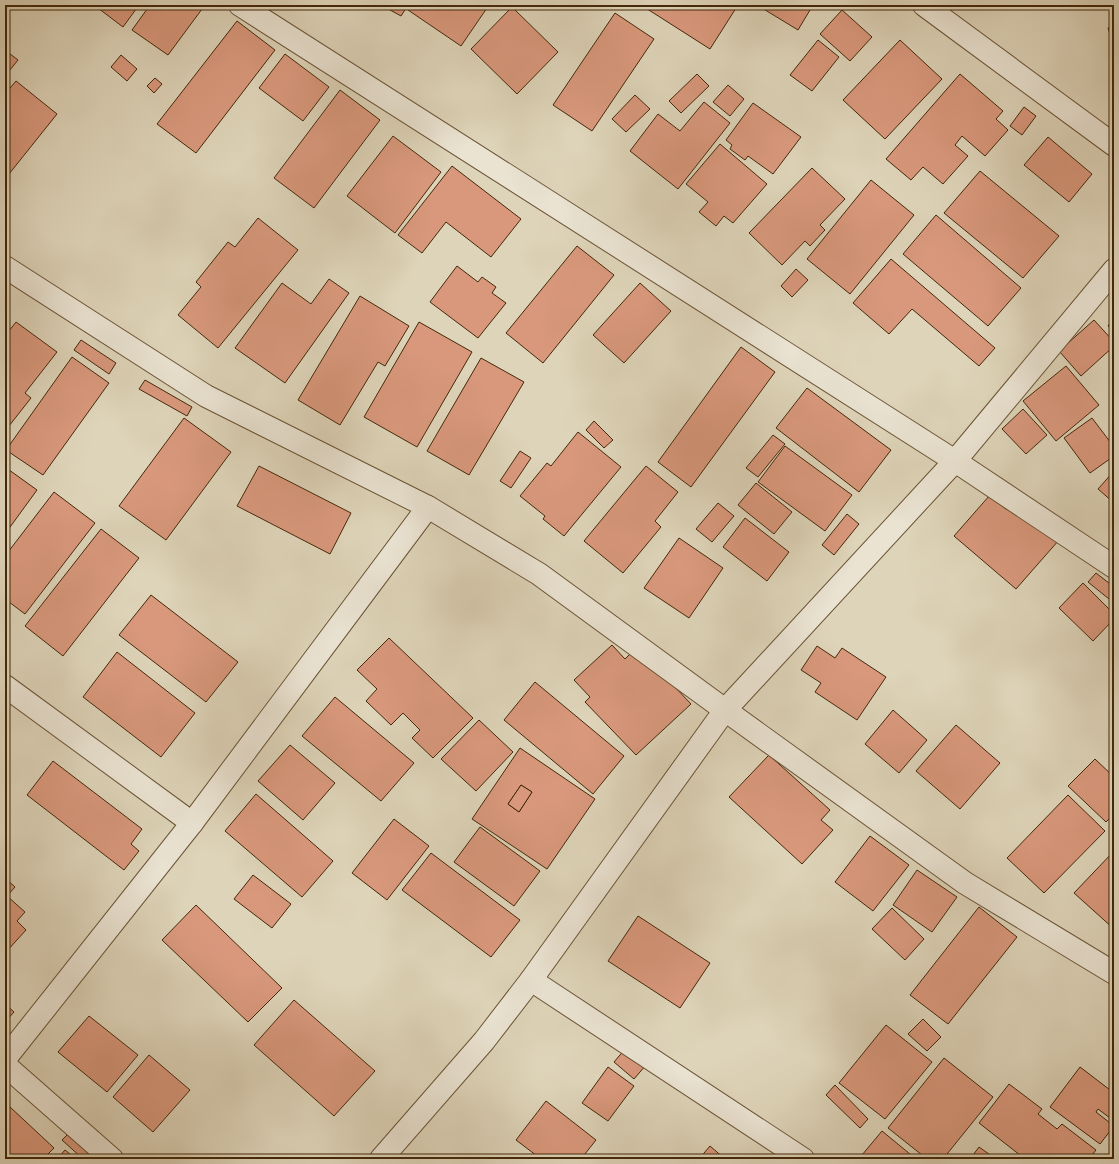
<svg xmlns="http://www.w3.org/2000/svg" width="1119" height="1164" font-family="'IM FELL Great Primer',serif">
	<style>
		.building { fill: #d9987c; stroke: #432809; fill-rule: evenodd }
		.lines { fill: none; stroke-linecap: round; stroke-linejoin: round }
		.minor-casing { stroke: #6a5335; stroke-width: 24 }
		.minor { stroke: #eae3d2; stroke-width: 22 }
	</style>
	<rect width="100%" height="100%" fill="#ded4b9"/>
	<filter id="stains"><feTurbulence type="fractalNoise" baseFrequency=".005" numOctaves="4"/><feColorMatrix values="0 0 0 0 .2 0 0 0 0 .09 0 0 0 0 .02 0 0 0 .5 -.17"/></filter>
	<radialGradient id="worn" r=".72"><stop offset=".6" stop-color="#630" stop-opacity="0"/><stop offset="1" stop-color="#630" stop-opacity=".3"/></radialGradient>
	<g class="building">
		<polygon points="94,5 139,5 123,27"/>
		<polygon points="150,5 205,5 168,55 132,30"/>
		<polygon points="381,5 408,5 401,16"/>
		<polygon points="411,5 489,5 461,46 408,10"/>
		<polygon points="641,5 738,5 710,49"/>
		<polygon points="757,5 813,5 798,30"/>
		<polygon points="512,7 558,52 517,94 471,49"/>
		<polygon points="842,10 872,37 850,61 820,34"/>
		<polygon points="615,13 654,39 592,131 553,105"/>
		<polygon points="237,21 275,50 196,153 157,124"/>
		<polygon points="1114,26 1114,46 1108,28"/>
		<polygon points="818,40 839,57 812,91 790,75"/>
		<polygon points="900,40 942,79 885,139 843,100"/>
		<polygon points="5,50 18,60 5,76"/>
		<polygon points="285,54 329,87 303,121 259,88"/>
		<polygon points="121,55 137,69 127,81 111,67"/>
		<polygon points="697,74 709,86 681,113 669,101"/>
		<polygon points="960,74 1003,111 996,119 1008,130 985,156 962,136 955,145 968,156 943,184 923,167 911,180 886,159"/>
		<polygon points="155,78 162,84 154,93 147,86"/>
		<polygon points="16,81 57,114 5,179 5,94"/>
		<polygon points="728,85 744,99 730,116 713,102"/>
		<polygon points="340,90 380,120 314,208 274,178"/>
		<polygon points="635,95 650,109 626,132 612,119"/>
		<polygon points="704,102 730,123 678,189 630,151 658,114 680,131"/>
		<polygon points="753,103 801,137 773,174 748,156 745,160 730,149 732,145 726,140"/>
		<polygon points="1024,107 1036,116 1022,135 1010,126"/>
		<polygon points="393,136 441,172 395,233 347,196"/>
		<polygon points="1048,137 1092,174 1069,202 1024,165"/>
		<polygon points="720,144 767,184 733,223 724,216 716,226 699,212 708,202 686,184"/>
		<polygon points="452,166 521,219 491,257 446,222 422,253 398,235"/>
		<polygon points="812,168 845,199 820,225 825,230 810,246 805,241 782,265 749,233"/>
		<polygon points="980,171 1059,236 1023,278 944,213"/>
		<polygon points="871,180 914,215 850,294 807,259"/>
		<polygon points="936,215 1021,288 988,326 903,254"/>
		<polygon points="258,218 298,250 218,348 178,315 201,287 196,282 228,242 235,247"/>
		<polygon points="577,246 614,275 543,363 506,333"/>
		<polygon points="891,259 995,348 979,366 912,309 889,334 853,303"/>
		<polygon points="457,266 478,282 482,277 496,287 492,293 506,303 478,338 430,302"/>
		<polygon points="796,269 808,280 792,297 781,286"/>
		<polygon points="329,279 349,293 285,383 235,348 282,283 311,304"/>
		<polygon points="640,283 671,311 624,363 593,335"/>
		<polygon points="360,296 409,326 385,366 378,362 340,425 298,400"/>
		<polygon points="1114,318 1114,330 1108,326"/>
		<polygon points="1094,320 1114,342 1114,346 1081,376 1059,351"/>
		<polygon points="16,322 57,352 25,393 31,398 5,431 5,336"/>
		<polygon points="419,322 472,352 417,447 364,417"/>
		<polygon points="81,340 116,363 109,374 74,350"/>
		<polygon points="741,347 775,372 691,487 658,462"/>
		<polygon points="72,357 109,383 43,475 6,450"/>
		<polygon points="481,358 524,382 469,475 427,451"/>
		<polygon points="1066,366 1099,405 1056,441 1023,401"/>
		<polygon points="145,380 192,407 187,416 139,389"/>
		<polygon points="807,388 891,450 859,492 776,428"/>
		<polygon points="1023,409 1047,435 1026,454 1002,429"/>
		<polygon points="184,418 231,452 166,540 119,506"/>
		<polygon points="1092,418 1114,447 1114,456 1090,473 1064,438"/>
		<polygon points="594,421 613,440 604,448 586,430"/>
		<polygon points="578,432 621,467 564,536 543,519 545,516 520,496 547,463 551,466"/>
		<polygon points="773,435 785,444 758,477 746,468"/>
		<polygon points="785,446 852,495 825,531 758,482"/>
		<polygon points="520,451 531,458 511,488 500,481"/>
		<polygon points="259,466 351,513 330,554 237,506"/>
		<polygon points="646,466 678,492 655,521 661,527 623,573 584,541"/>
		<polygon points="5,467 37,490 5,534"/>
		<polygon points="1114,471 1114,503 1098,489"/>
		<polygon points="756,483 792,512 774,534 738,505"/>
		<polygon points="54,492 95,523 25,614 5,599 5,556"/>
		<polygon points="990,495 1007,510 1015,502 1059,540 1016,589 954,536"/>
		<polygon points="718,503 734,516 712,542 696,529"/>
		<polygon points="847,514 859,524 834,555 822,545"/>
		<polygon points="745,518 789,552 767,581 723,547"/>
		<polygon points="101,529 139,558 63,656 25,626"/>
		<polygon points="679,538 723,568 689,618 644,588"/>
		<polygon points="1096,573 1114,587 1114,603 1088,582"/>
		<polygon points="1083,583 1114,614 1114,619 1093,641 1059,608"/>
		<polygon points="151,595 238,662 206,702 119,635"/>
		<polygon points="389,638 473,718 433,758 412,738 420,730 403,713 391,725 366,701 377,689 357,670"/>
		<polygon points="612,645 625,659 637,647 691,704 636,755 585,702 590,697 574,680"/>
		<polygon points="817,646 835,658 842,648 886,677 857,720 815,692 821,683 801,670"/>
		<polygon points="117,652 195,713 161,757 83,697"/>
		<polygon points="535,682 624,756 593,794 504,720"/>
		<polygon points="335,697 414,763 381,801 302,736"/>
		<polygon points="893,710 927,740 899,773 865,744"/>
		<polygon points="479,720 513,752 476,791 441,759"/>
		<polygon points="956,725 1000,763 960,809 916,771"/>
		<polygon points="290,745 335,783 303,820 258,781"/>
		<path d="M520 748 595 799 547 869 472 819ZM521 785 532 792 519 812 508 804Z"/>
		<polygon points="769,755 830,810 821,820 833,830 802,864 729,797"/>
		<polygon points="1095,759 1114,777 1114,814 1106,822 1068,786"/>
		<polygon points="53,761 142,829 131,844 139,851 124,870 27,795"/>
		<polygon points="521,785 532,792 519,812 508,804"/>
		<polygon points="256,794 333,861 302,897 225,831"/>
		<polygon points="1068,795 1105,831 1044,893 1007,858"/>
		<polygon points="394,819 429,846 387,900 352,873"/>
		<polygon points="480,827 540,871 514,906 454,862"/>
		<polygon points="870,836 909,865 873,911 835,882"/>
		<polygon points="1114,851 1114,929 1074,893"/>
		<polygon points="431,853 520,920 491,957 402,890"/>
		<polygon points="917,870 957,897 932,932 893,905"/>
		<polygon points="253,875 291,904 272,928 234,899"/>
		<polygon points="5,878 15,887 7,896 25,912 17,921 26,930 6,952 5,951"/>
		<polygon points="196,905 282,988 248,1022 162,940"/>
		<polygon points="979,907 1017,937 948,1024 910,995"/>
		<polygon points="892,908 924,939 905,960 872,929"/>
		<polygon points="638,916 710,963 680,1008 608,961"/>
		<polygon points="294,1000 375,1071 334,1116 254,1045"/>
		<polygon points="5,1004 14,1012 5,1022"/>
		<polygon points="89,1016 138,1055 107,1092 58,1052"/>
		<polygon points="923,1019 941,1037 927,1051 908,1034"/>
		<polygon points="886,1025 932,1062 885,1119 839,1083"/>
		<polygon points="626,1048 646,1065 634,1079 614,1062"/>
		<polygon points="149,1055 190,1090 153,1132 113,1097"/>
		<polygon points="944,1058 993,1097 943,1159 927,1159 888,1128"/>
		<polygon points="608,1067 634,1086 608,1121 582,1103"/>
		<polygon points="1080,1067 1114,1093 1114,1121 1098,1109 1096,1112 1114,1126 1100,1144 1050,1107"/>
		<polygon points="1009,1084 1042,1109 1038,1114 1057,1129 1062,1124 1096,1150 1089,1159 1025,1159 979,1123"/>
		<polygon points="835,1085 868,1119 860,1128 826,1095"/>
		<polygon points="546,1101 596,1140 581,1159 541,1159 516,1140"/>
		<polygon points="10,1107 54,1148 43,1159 5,1159 5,1113"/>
		<polygon points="73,1129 105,1159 83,1159 62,1140"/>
		<polygon points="882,1131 916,1159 868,1159 862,1155"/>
		<polygon points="710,1146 725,1159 699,1159"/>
		<polygon points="979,1147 996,1159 970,1159"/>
		<polygon points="65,1150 76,1159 57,1159"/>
	</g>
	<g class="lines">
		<g class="minor-casing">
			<g id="minor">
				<polyline points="240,5 955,461 1114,567"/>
				<polyline points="924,5 1114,145"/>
				<polyline points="5,267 206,396 428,507 539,574 725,710 965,883 1114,973"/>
				<polyline points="5,686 192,823"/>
				<polyline points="531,980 803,1159"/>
				<polyline points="5,1059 192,823 428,507"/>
				<polyline points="5,1065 112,1159"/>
				<polyline points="381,1159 484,1041 531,980 725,710 955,461 1114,270"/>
			</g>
		</g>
		<use href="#minor" class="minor"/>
	</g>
	<rect width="1119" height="1164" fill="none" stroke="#ded4b9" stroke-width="20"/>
	<rect x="6" y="6" width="1107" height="1152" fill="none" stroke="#432809" stroke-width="2"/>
	<rect x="10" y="10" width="1099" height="1144" fill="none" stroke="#432809"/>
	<rect width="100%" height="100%" filter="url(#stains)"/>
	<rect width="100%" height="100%" fill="url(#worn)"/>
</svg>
